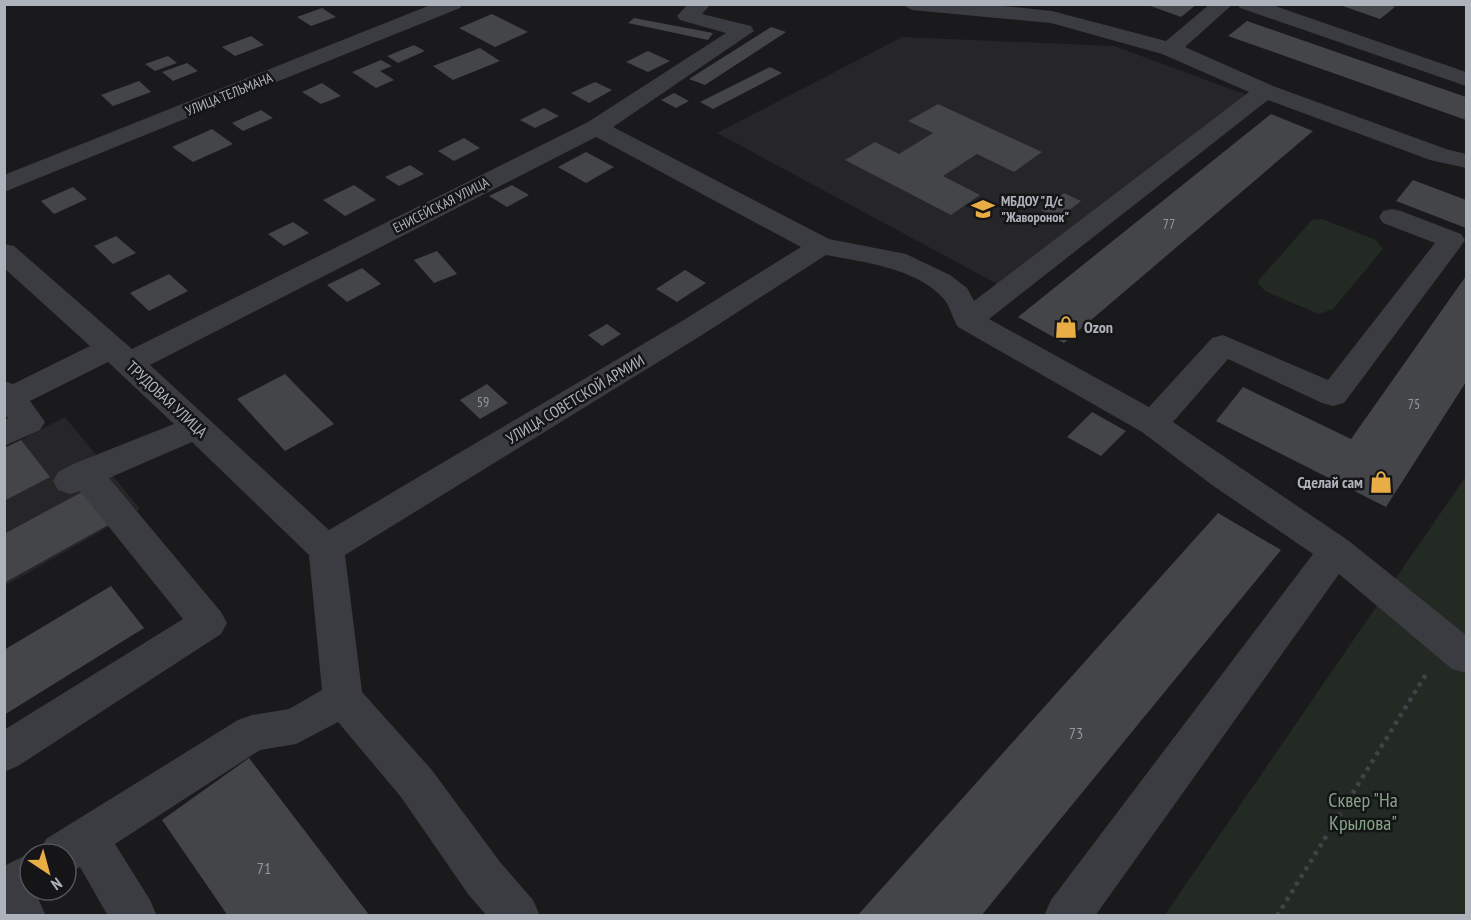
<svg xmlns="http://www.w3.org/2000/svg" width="1471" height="920" font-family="'PT Sans Narrow',sans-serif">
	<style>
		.built { fill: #262629 }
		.green { fill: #222a23 }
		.building { fill: #444549 }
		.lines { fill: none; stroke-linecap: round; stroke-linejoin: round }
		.path { stroke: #414348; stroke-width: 4.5; stroke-dasharray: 4 5; stroke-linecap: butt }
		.minor { fill: #3b3c41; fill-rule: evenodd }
		.labels { text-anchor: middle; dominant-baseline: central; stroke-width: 5; stroke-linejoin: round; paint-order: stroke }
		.far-street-label { font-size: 14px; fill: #adb2bb; stroke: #151517 }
		.far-poi-label { font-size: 14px; font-weight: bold; fill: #adb2bb; stroke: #151517; text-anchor: start }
		.number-label { font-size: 14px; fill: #93979e }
		.poi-label { font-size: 16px; font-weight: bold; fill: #adb2bb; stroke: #151517; text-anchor: start }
		.street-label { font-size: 16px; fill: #adb2bb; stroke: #151517 }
		.near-number-label { font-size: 16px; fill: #93979e }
		.near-park-label { font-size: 20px; fill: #85a486; stroke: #151517 }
	</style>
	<rect width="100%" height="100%" fill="#1a1a1c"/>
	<g class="built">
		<polygon points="902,37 1114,46 1247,95 1001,286 717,133"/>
		<polygon points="65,417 140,509 5,586 5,448"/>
	</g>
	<g class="green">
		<polygon points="1322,219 1376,240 1383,249 1333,309 1319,314 1265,291 1257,282 1312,220"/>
		<polygon points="1466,476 1466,915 1164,916"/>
	</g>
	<g class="building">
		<polygon points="1145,4 1197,4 1181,17"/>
		<polygon points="1337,4 1387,4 1395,7 1380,19"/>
		<polygon points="322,8 336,17 311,26 297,17"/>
		<polygon points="492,14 528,32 495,47 459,28"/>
		<polygon points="634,18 713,33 708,40 628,23"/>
		<polygon points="1247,21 1466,97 1466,120 1228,36"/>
		<polygon points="771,27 786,32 705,85 689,79"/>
		<polygon points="251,36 264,45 235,56 222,47"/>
		<polygon points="414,45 425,51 398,63 387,56"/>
		<polygon points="480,48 500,61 453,80 433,66"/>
		<polygon points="648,51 670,61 648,72 626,62"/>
		<polygon points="168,56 177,63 155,71 145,64"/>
		<polygon points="381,60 392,66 380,71 394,80 376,88 352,72"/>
		<polygon points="187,63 198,71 173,81 162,72"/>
		<polygon points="770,67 782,73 713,109 700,102"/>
		<polygon points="139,81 151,92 113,106 101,95"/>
		<polygon points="595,82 612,90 589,103 571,93"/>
		<polygon points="322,83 341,96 321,104 302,92"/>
		<polygon points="674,93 689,101 676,108 661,100"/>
		<polygon points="938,104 1042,152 1014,172 977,154 943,176 980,195 951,215 845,160 875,142 899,154 933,133 908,121"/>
		<polygon points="544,108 559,116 535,128 520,120"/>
		<polygon points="261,110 273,118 243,131 232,123"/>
		<polygon points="1271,114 1313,131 1064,343 1018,317"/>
		<polygon points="212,129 233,144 193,162 172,147"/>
		<polygon points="464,138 480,148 454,161 438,151"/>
		<polygon points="586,152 614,167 586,183 558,167"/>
		<polygon points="410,165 424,174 399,186 385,177"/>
		<polygon points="1413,180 1466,200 1466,228 1396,201"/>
		<polygon points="354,185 376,200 345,216 323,200"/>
		<polygon points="512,185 529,195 507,207 489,196"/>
		<polygon points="73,187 87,199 54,214 41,201"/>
		<polygon points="1064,193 1081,201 1058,219 1041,210"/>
		<polygon points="293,222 309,233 284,246 268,234"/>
		<polygon points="116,236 136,253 113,264 94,246"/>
		<polygon points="437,251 457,274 434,283 414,260"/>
		<polygon points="362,268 381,284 347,302 327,285"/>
		<polygon points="685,270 706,283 677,302 656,289"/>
		<polygon points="169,274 188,291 149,311 130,293"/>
		<polygon points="1466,276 1466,382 1386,507 1216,421 1243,387 1351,439"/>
		<polygon points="607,324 621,334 602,346 588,335"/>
		<polygon points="285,374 334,424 285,451 237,399"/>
		<polygon points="487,384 508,403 480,419 460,400"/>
		<polygon points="1092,412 1126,431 1101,456 1067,437"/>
		<polygon points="21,440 50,477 4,501 4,448"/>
		<polygon points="82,492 108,525 4,583 4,534"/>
		<polygon points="1218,513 1281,550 981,916 857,916"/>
		<polygon points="111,586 144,628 4,715 4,650"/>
		<polygon points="249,758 370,916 228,916 162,820"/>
	</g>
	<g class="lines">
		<polyline class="path" points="1277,916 1428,671"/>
		<g class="minor">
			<polygon points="433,4 463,4 460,8 4,192 4,175"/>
			<path d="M688 4H711L702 14 751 26 754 31 613 127 829 239 906 254 950 275 967 288 974 301 1249 92 1162 54 1051 23 912 10 902 4H984L1052 11 1166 41 1210 4H1233L1185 47 1273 86 1446 149 1466 154V168L1430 160 1268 100 989 319 1149 407 1212 338 1223 335 1328 380 1435 243 1383 223 1379 217 1383 211 1392 209 1401 211 1461 234 1465 240 1461 246 1344 403 1333 406 1322 403 1228 359 1173 422 1349 541 1466 635V673L1452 669 1339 574 1095 916H1044L1051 900 1313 554 1212 485 1142 432 958 327C952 318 950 305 943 298 916 268 863 262 826 255L702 335 345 555 362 692 431 769 500 862 533 900 540 916H487L468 894 401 797 338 722 296 744 260 750 115 844 150 900 157 916H108L80 867 66 874V854H39L46 839 238 720 252 715 289 709 322 690 309 555 192 442 109 478 221 612 227 623 221 634 18 766 4 772V730L183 619 80 491 70 494 58 490 53 481 58 472 73 464 174 424 108 362 30 401 45 422 40 430 4 446V420L8 418 4 414V381L13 384 90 346 4 268V244L14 246 132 349 588 122 726 33 680 20 677 16ZM596 137 801 247 682 321 329 530 150 365Z"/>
			<polygon points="1237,4 1269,4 1466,72 1466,86 1240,8"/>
			<polygon points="30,853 33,854 30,854 30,890 46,890 37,896 46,916 4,916 4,866"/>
		</g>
	</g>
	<defs>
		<g id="school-bare" transform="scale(1.8)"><path d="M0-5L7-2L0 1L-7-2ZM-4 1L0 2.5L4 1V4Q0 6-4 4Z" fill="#e9ad45" stroke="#151517" stroke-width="2.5" paint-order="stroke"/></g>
		<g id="shop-bare" transform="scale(1.8)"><path d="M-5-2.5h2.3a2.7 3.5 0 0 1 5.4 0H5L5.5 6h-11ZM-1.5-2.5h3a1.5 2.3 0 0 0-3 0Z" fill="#e9ad45" stroke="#151517" stroke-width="2.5" paint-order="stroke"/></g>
	</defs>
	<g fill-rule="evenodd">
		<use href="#school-bare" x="983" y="209"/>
		<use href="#shop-bare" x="1066" y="327"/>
		<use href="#shop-bare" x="1381" y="482"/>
	</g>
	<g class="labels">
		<g class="far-street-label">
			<text transform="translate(229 94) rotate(-22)">УЛИЦА ТЕЛЬМАНА</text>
			<text transform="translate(441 205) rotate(-27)">ЕНИСЕЙСКАЯ УЛИЦА</text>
		</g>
		<g class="far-poi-label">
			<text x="1001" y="201">МБДОУ "Д/с<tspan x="1001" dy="16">"Жаворонок"</tspan></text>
		</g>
		<g class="number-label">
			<text x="1169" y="224">77</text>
			<text x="483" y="402">59</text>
			<text x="1414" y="404">75</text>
		</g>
		<g class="poi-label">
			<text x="1084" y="327">Ozon</text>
			<text x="1363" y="482" text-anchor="end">Сделай сам</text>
		</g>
		<g class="street-label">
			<text transform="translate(167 399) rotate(43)">ТРУДОВАЯ УЛИЦА</text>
			<text transform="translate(575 399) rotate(-31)">УЛИЦА СОВЕТСКОЙ АРМИИ</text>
		</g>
		<g class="near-number-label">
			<text x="1076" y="733">73</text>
			<text x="264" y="868">71</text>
		</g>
		<g class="near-park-label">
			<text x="1363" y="800">Сквер "На<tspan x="1363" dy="23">Крылова"</tspan></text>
		</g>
	</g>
	<rect width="1471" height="920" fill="none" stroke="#adb2bb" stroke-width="12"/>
	<g transform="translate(48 872) rotate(144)"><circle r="28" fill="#151517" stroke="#525459" stroke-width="1.5"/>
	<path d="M0-4.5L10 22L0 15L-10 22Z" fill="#e9ad45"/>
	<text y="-9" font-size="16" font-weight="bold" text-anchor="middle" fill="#adb2bb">N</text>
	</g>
</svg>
